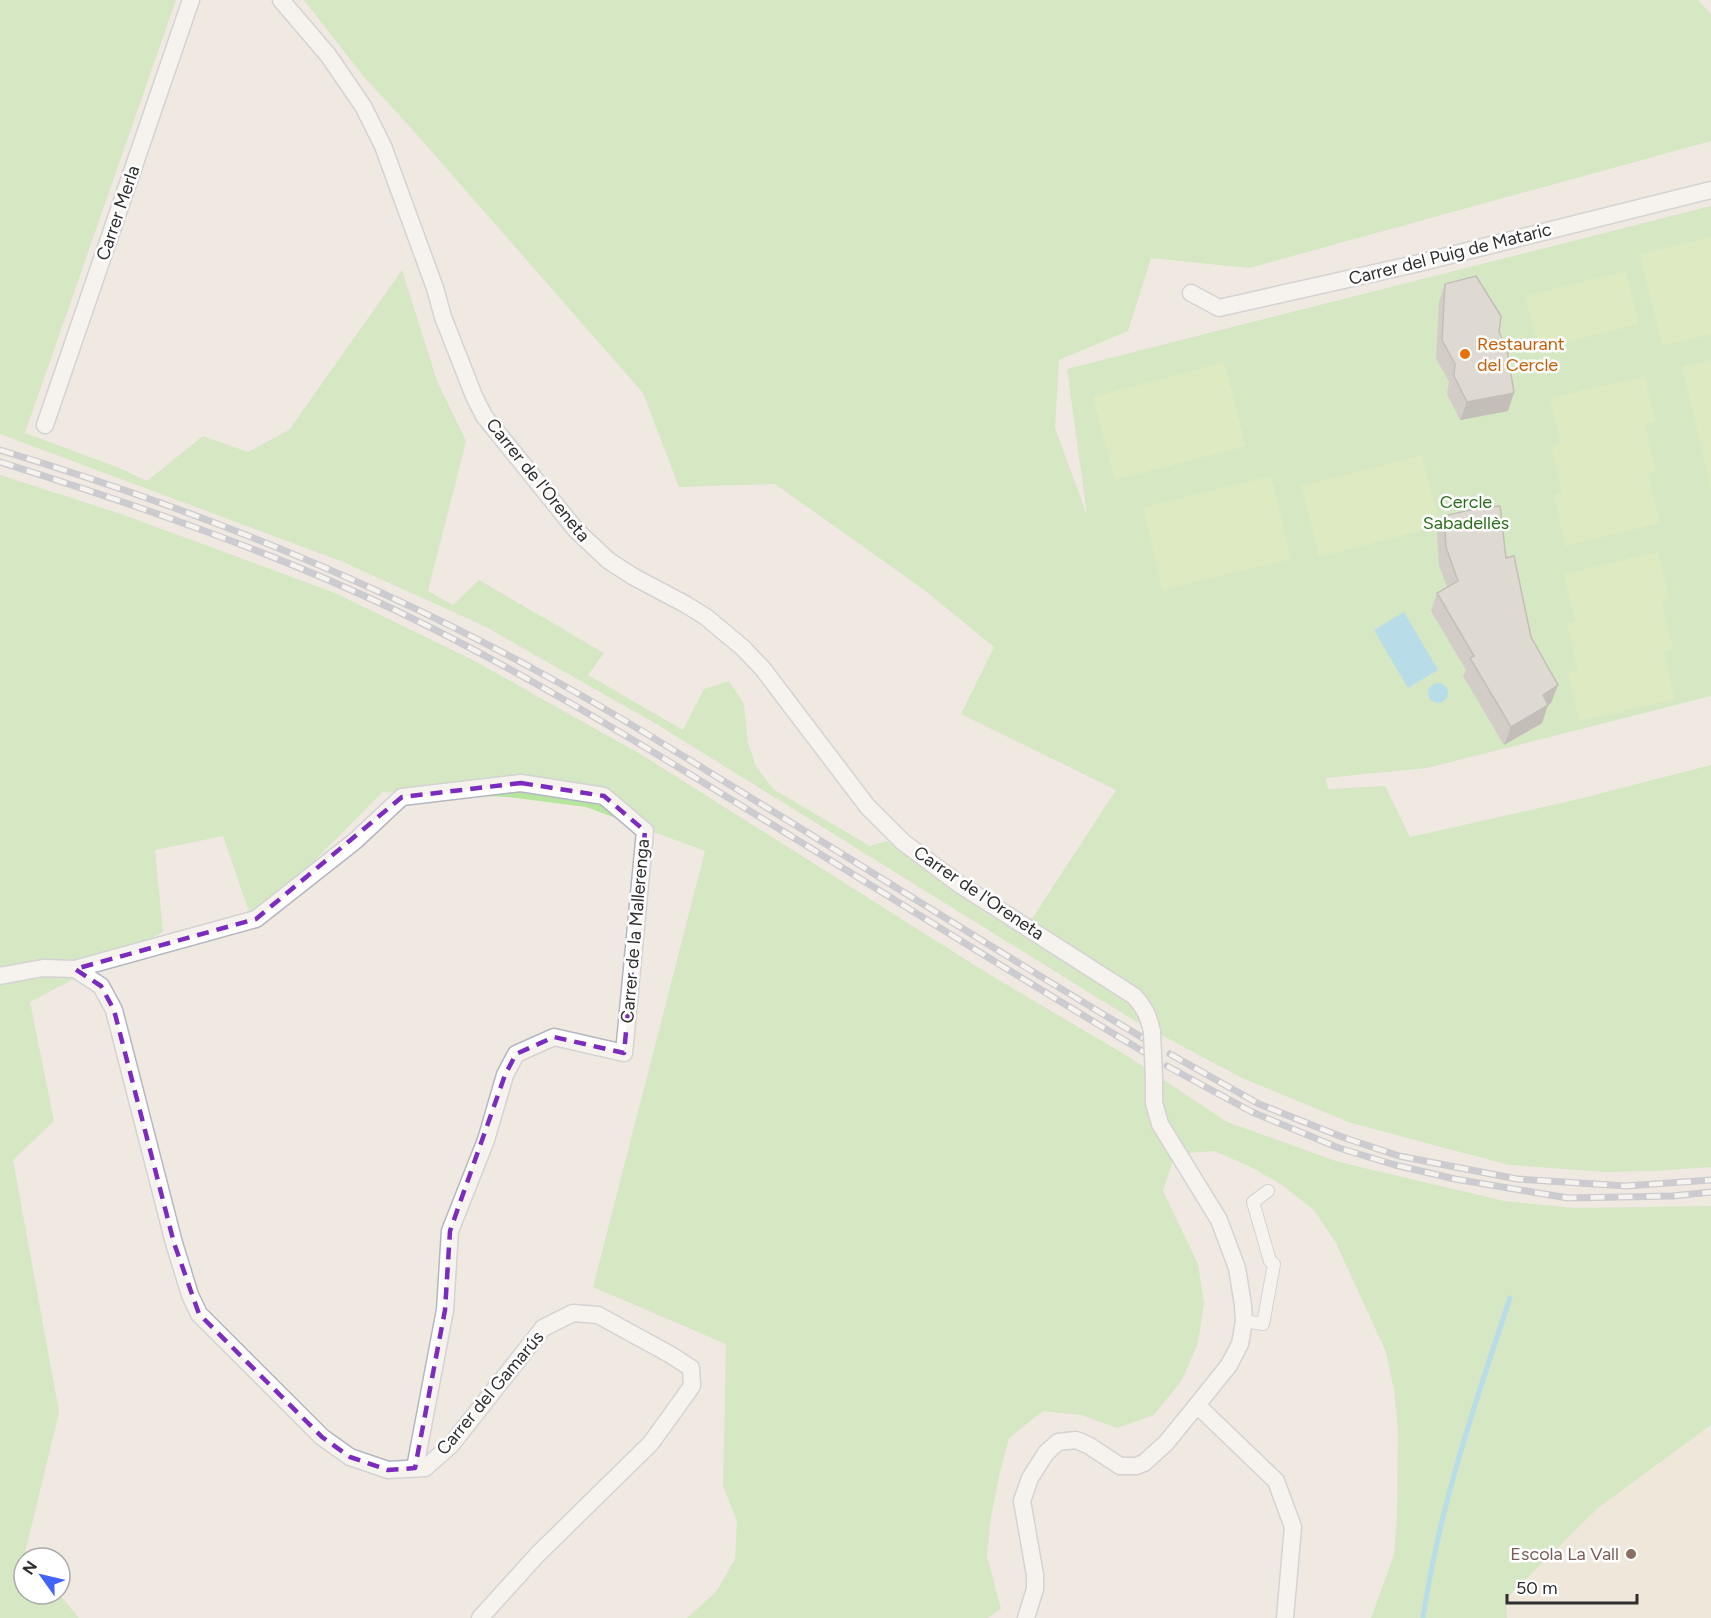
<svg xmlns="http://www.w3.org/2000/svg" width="1711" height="1618" font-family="Figtree,sans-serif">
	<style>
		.education { fill: #f0e6d1 }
		.green { fill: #b6e59e }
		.pitch { fill: #c9ec9a }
		.water { fill: #75cff0 }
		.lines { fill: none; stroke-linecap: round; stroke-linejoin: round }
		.stream { stroke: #75cff0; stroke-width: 5 }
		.pedestrian-casing { stroke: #b4b7c1; stroke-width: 14 }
		.minor-casing { stroke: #b4b7c1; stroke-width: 19 }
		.pedestrian { stroke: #fff; stroke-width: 12 }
		.minor { stroke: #fff; stroke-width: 16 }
		.rail-casing { stroke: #a3a6b8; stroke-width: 7 }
		.rail { stroke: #fff; stroke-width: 4.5; stroke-dasharray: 14; stroke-linecap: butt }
		.minor-bridge-casing { stroke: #b4b7c1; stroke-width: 19; stroke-linecap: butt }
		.minor-bridge { stroke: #fff; stroke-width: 16 }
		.wall { fill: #afaba4 }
		.shaded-wall { fill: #8e8b86 }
		.building { fill: #cbc7bf; stroke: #8e8b86; stroke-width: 1.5 }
		.marked { fill: none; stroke: #7b2cbf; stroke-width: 4.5; stroke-dasharray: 12 8; stroke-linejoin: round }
		.food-dot { fill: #e8710a; stroke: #fff; stroke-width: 2 }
		.education-dot { fill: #8d6e63; stroke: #fff; stroke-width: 2 }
		.labels { text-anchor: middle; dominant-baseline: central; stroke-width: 5; stroke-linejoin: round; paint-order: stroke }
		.street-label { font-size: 18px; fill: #2e2e2e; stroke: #fff }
		.food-label { font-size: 18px; fill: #c56008; stroke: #fff; text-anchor: start }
		.park-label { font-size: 18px; fill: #2c6e1b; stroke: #fff }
		.education-label { font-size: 18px; fill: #785e54; stroke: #fff; text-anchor: end }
	</style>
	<rect width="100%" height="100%" fill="#efe9e1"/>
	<polygon class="education" points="1704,1429 1711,1432 1711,1618 1507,1618 1506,1600 1598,1508"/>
	<g class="green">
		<polygon points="0,0 176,0 25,433 117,467 147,481 203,436 248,452 289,430 402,270 437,381 466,441 428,591 453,605 479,580 604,653 588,675 683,730 704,689 729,681 744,704 748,743 756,766 773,789 870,846 887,841 981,910 1022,934 1116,790 961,714 994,647 923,589 775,484 679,487 643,393 411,128 364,77 304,0 1698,0 1711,14 1711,141 1249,268 1151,258 1128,331 1059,360 1055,428 1087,515 1067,369 1711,206 1711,696 1427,768 1326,778 1328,789 1385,786 1410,837 1575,800 1711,765 1711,1167 1653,1171 1604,1172 1509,1165 1351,1123 1242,1078 1135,1021 658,725 484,626 343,562 0,434"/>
		<polygon points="0,475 124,515 335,593 473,660 642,755 987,973 1129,1057 1227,1122 1339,1162 1504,1201 1575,1208 1711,1206 1711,1425 1598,1508 1506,1599 1507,1618 1371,1618 1394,1555 1397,1513 1398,1430 1394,1390 1386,1352 1336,1243 1314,1210 1282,1185 1249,1166 1214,1151 1175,1154 1163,1191 1198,1264 1204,1303 1198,1343 1182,1380 1154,1415 1117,1428 1081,1415 1043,1411 1009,1438 999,1476 991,1517 987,1556 1001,1609 988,1618 687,1618 716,1592 735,1559 737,1521 723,1486 726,1344 593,1287 705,851 586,807 508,797 383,792 256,919 249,912 223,836 155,850 163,932 30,1002 54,1121 13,1160 59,1412 25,1553 29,1558 24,1558 24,1594 59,1594 79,1618 0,1618"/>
	</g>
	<g class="pitch">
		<polygon points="1711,237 1711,334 1662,346 1640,254"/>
		<polygon points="1626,271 1639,324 1538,349 1525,296"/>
		<polygon points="1711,360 1711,490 1682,367"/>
		<polygon points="1224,362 1246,446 1115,480 1093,397"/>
		<polygon points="1645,376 1655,421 1645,424 1656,471 1648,474 1660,523 1565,546 1554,495 1562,493 1551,446 1560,443 1550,398"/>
		<polygon points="1422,455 1440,526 1319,557 1301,486"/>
		<polygon points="1271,476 1291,559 1162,590 1143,507"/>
		<polygon points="1658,552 1669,599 1662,602 1673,649 1664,652 1675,699 1579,721 1568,673 1578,671 1567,623 1575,621 1564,574"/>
	</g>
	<g class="water">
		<polygon points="1404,612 1438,670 1408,688 1374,630"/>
		<circle cx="1438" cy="693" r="10"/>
	</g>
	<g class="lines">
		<path class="stream" d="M1423 1618C1439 1508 1475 1403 1510 1298"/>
		<g class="pedestrian-casing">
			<polyline id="pedestrian" points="1244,1321 1263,1324 1274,1264 1270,1261 1253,1202 1268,1191"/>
		</g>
		<g class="minor-casing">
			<g id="minor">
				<path d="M281 0 328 55 363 106 383 146 435 288 443 317 474 396 484 416 576 530 609 561 634 577 685 604 706 617 743 648 763 669 867 806 903 842 959 884 1134 996C1145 1008 1149 1017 1152 1032"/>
				<polyline points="1191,293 1219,308 1419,263 1711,190"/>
				<polyline points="45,425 191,0"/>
				<polyline points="75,969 256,919 355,841 402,797 521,783 604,796 645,831 624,1053 554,1037 516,1054 505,1075 486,1140 450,1231 445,1310 415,1468"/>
				<polyline points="0,976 43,968 75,969 101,986 114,1010 174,1243 190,1295 199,1314 322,1437 350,1457 388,1470 425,1468 451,1445 543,1328 573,1313 598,1315 671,1355 691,1368 692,1386 651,1443 537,1555 480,1618"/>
				<polyline points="1197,1405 1276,1481 1293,1527 1285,1618"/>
				<polyline points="1026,1618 1035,1589 1035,1575 1022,1501 1030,1478 1046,1453 1058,1442 1076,1440 1088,1445 1120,1466 1136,1466 1144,1463 1166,1443 1197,1405 1229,1365 1240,1344 1244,1321 1243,1305 1237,1268 1219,1220 1160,1124 1154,1103 1154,1078"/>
			</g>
		</g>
		<use href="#pedestrian" class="pedestrian"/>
		<use href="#minor" class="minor"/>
		<g class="rail-casing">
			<g id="rail">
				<path d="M0 450C190 507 377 582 550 678 620 716 688 759 756 801 885 880 1013 961 1143 1038"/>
				<path d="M0 462C134 504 268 550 395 610 516 668 631 738 745 808 878 889 1010 972 1144 1052"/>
				<polyline points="1170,1054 1259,1104 1342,1137 1399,1156 1517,1179 1626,1186 1711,1180"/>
				<polyline points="1167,1066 1252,1112 1339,1148 1395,1165 1455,1179 1568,1198 1673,1196 1711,1192"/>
			</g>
		</g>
		<use href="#rail" class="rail"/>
		<g class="minor-bridge-casing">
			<polyline id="minor-bridge" points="1152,1032 1154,1078"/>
		</g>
		<use href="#minor-bridge" class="minor-bridge"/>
	</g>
	<g class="wall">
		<polygon points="1445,284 1499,332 1508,411 1460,420 1447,394 1449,382 1436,358 1439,302"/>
		<polygon points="1444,516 1506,558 1551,703 1548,705 1542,723 1504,745 1463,676 1466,670 1431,611 1437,593 1447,587 1439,565 1437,534"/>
	</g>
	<g class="shaded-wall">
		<polygon points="1514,393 1508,411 1460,420 1467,402"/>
		<polygon points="1558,685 1551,703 1548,705 1542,723 1504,745 1511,727 1543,695"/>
	</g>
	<g class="building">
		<polygon points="1476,276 1501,316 1499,332 1507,349 1514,393 1467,402 1454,376 1455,364 1442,340 1445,284"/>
		<polygon points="1500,506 1506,558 1514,556 1531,637 1558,685 1543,695 1548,705 1511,727 1470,658 1474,656 1437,593 1458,581 1446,547 1444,516 1474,509"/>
	</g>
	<path d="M0 0H1711V1618H0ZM521 783 604 796 645 831 624 1053 554 1037 516 1054 505 1075 450 1231 445 1310 415 1468 388 1470 350 1457 322 1437 199 1314 174 1243 114 1010 101 986 75 969 256 919 402 797Z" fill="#efe9e1" fill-opacity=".55" fill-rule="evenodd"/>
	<path class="marked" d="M521 783 604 796 645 831 624 1053 554 1037 516 1054 505 1075 450 1231 445 1310 415 1468 388 1470 350 1457 322 1437 199 1314 174 1243 114 1010 101 986 75 969 256 919 402 797Z"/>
	<circle class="food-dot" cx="1465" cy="354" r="6"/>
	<circle class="education-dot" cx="1631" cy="1554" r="6"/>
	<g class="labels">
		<g class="street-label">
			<text transform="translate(118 213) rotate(-71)">Carrer Merla</text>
			<text transform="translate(1450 254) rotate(-14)">Carrer del Puig de Mataric</text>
			<text transform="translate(538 480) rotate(51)">Carrer de l'Oreneta</text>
			<text transform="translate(979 893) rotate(34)">Carrer de l'Oreneta</text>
			<text transform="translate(635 931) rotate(-85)">Carrer de la Mallerenga</text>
			<text transform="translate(490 1393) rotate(-50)">Carrer del Gamarús</text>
		</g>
		<g class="food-label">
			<text x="1477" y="344">Restaurant<tspan x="1477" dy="21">del Cercle</tspan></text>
		</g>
		<g class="park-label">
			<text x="1466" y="502">Cercle<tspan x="1466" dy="21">Sabadellès</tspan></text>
		</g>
		<g class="education-label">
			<text x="1619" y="1554">Escola La Vall</text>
		</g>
	</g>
	<g transform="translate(42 1576) rotate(304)"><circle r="28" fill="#ffffff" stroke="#ababab" stroke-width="1.5"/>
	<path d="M0-4.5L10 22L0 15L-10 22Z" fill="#4264fb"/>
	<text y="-9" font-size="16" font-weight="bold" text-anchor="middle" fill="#2e2e2e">N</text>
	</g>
	<path d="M1507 1594v9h130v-9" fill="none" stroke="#2e2e2e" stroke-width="3"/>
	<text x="1516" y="1594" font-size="18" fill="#2e2e2e" stroke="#ffffff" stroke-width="4.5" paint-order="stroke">50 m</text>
</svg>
